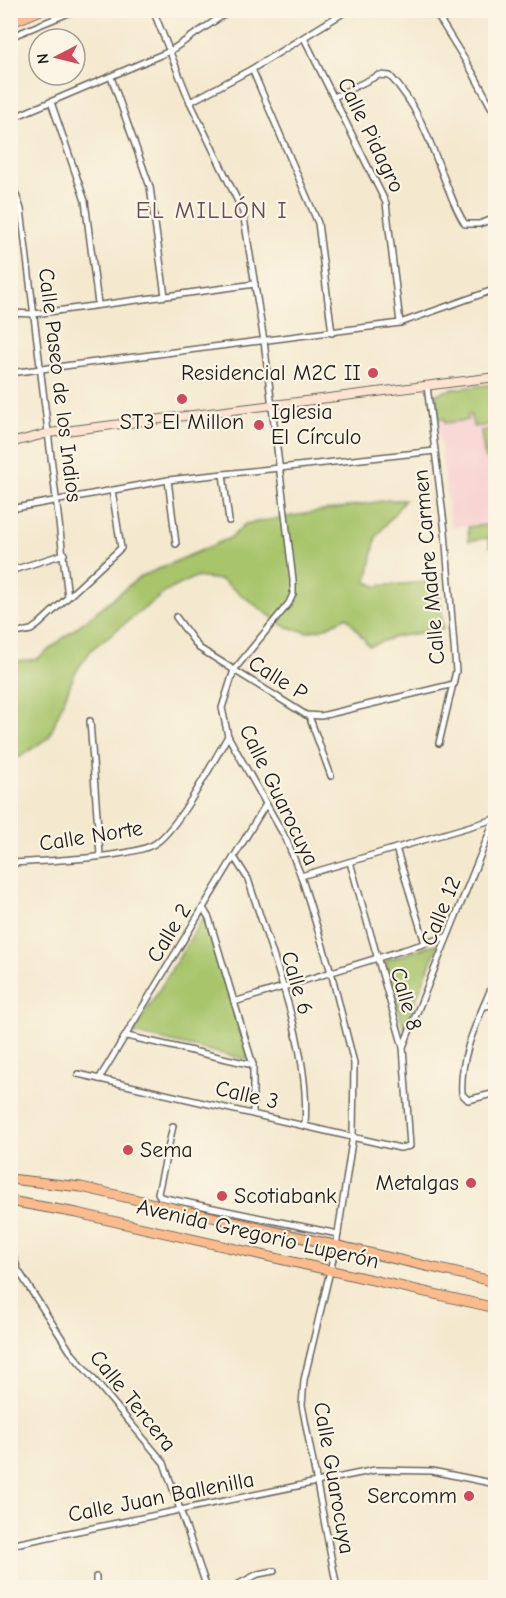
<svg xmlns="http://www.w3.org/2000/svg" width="506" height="1598" font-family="'Comic Neue',sans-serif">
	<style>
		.built { fill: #f7cfd0 }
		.green { fill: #a8c56c; stroke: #627044; stroke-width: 1.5 }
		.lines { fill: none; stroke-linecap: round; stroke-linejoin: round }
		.street-casing { stroke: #68645b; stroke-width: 8 }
		.secondary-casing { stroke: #68645b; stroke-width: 10 }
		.primary-casing { stroke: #68645b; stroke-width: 11 }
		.street { stroke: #fff; stroke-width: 5 }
		.secondary { stroke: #fde4d1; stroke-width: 8 }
		.primary { stroke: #fbbb8d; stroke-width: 9 }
		.poi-dot { fill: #d1495b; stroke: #fcf5e5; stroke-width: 2 }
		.labels { text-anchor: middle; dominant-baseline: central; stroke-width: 4.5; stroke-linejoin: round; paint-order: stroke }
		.street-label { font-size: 22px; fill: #1c1c1c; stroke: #fcf5e5 }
		.poi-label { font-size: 22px; fill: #1c1c1c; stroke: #fcf5e5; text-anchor: end }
		.neighbourhood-label { font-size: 24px; letter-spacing: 1.5px; fill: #644d56; stroke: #fcf5e5 }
	</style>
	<rect width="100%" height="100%" fill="#fcf5e5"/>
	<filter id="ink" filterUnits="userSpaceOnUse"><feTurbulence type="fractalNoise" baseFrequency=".0167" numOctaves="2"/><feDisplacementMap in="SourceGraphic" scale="12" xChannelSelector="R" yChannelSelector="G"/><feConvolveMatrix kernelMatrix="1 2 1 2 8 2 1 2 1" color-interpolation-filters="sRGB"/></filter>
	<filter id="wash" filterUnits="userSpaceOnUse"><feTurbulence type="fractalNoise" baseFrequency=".008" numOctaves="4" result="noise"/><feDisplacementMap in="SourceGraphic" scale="24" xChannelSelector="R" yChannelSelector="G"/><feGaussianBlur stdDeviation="1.35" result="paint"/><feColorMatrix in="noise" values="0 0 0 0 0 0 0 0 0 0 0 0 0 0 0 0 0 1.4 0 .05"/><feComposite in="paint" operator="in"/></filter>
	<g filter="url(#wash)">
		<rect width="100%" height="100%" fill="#f4e9cf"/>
		<polygon class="built" points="495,383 495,523 451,527 434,394 459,387"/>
		<g class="green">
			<polygon points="495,384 495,424 474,427 470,414 467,415 468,420 445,423 444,418 439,419 436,394 452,389"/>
			<polygon points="495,429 495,457 485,459 481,431"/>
			<polygon points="388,500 405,500 376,537 367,582 376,586 439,581 443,629 395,637 369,646 347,617 322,629 306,632 284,626 221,580 195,577 167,591 92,649 75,673 49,737 20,757 11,759 10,662 37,659 140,577 232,537 245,524"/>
			<polygon points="495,524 495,547 490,547 488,538 469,541 468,527"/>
			<polygon points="204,916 249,1060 133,1033"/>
			<polygon points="438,943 437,947 404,1029 385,961"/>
		</g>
	</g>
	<g filter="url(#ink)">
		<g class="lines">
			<g class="street-casing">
				<g id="street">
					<polyline points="153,10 190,102 243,212 264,341 293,580 293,594 289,603 234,670 222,708 228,736 286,839 301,876 331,972 354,1063 353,1135 336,1246 304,1380 302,1405 337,1588"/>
					<polyline points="434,10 473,73 496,116"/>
					<polyline points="10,37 76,10"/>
					<polyline points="304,38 386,203 400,323"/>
					<polyline points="252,69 318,223 332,333"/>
					<polyline points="111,77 150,187 165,296"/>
					<path d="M334 97 379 75 390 76C418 105 431 144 445 181 451 195 456 211 465 224H479L496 218"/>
					<polyline points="51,102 85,201 98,304"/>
					<polyline points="190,102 252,69 348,10"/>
					<polyline points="10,119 170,51 231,10"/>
					<polyline points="10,178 21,209 68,597"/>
					<polyline points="10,313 34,314 255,284"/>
					<polyline points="10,373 400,323 496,289"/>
					<polyline points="427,386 445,532 456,671 439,743"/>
					<polyline points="223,474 229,521"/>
					<polyline points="168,480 176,544"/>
					<polyline points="10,509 168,480 435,451"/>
					<polyline points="10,571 64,554"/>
					<polyline points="176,617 199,648 306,715 321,716 454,684"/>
					<polyline points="10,634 31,630 38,625 121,548 112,490"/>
					<polyline points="309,716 331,776"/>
					<polyline points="90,721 100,855"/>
					<polyline points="396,848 425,943"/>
					<path d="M234 857 248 879C271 952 311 1049 305 1124"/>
					<path d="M10 863C41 861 134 858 156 843 179 827 213 762 228 736"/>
					<polyline points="301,876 495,819"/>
					<polyline points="203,908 209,918 253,1065 253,1113"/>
					<path d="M496 977C481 1014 459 1053 462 1094L468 1100 496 1093"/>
					<polyline points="234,1002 446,937"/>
					<polyline points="484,1006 496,1005"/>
					<polyline points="127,1036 253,1065"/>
					<polyline points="403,1047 495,819"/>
					<polyline points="78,1074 400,1148 410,1146 403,1047 350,862"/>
					<polyline points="99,1079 266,804"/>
					<polyline points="173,1126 158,1193 160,1197 338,1234"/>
					<polyline points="10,1247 18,1270 70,1351 164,1463 207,1588"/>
					<polyline points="10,1545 375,1470 432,1471 496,1484"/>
					<polyline points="96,1588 96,1577"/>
					<polyline points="231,1588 258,1574 274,1571"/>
				</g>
			</g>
			<g class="secondary-casing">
				<polyline id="secondary" points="10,443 49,433 496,377"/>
			</g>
			<g class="primary-casing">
				<g id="primary">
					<polyline points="10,23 41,10"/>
					<polyline points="10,1179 81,1187 496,1282"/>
					<polyline points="10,1201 77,1213 496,1308"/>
				</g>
			</g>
			<use href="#street" class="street"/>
			<use href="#secondary" class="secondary"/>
			<use href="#primary" class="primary"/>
		</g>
	</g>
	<g class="poi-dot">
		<circle cx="373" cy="373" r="6"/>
		<circle cx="182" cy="399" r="6"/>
		<circle cx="259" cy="425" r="6"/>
		<circle cx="128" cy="1150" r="6"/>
		<circle cx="471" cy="1183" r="6"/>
		<circle cx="222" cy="1196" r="6"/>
		<circle cx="469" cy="1496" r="6"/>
	</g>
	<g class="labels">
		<g class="street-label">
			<text transform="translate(371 135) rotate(64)">Calle Pidagro</text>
			<text transform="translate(60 385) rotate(83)">Calle Paseo de los Indios</text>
			<text transform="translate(429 567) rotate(-95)">Calle Madre Carmen</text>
			<text transform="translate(278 678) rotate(32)">Calle P</text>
			<text transform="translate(279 795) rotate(64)">Calle Guarocuya</text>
			<text transform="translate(91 836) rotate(-9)">Calle Norte</text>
			<text transform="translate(441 911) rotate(-68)">Calle 12</text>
			<text transform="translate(169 933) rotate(-59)">Calle 2</text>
			<text transform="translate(297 983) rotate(74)">Calle 6</text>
			<text transform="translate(406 999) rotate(74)">Calle 8</text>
			<text transform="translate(247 1095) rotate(13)">Calle 3</text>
			<text transform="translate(258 1234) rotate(13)">Avenida Gregorio Luperón</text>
			<text transform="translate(133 1401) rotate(51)">Calle Tercera</text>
			<text transform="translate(334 1478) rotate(80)">Calle Guarocuya</text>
			<text transform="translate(161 1497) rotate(-11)">Calle Juan Ballenilla</text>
		</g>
		<g class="poi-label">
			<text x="361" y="373">Residencial M2C II</text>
			<text x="271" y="412" text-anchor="start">Iglesia<tspan x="271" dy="25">El Círculo</tspan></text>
			<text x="182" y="422" text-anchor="middle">ST3 El Millon</text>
			<text x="140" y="1150" text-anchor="start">Sema</text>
			<text x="459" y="1183">Metalgas</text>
			<text x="234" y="1196" text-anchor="start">Scotiabank</text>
			<text x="457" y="1496">Sercomm</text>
		</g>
		<g class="neighbourhood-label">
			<text x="212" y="210">EL MILLÓN I</text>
		</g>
	</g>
	<rect width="506" height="1598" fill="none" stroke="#fcf5e5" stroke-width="36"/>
	<g transform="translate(57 57) rotate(263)"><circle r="28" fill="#fcf5e5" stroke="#a29e95" stroke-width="1.5"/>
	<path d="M0-4.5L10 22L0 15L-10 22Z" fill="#d1495b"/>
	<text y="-9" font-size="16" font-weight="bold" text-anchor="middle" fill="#1c1c1c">N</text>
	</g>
</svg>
